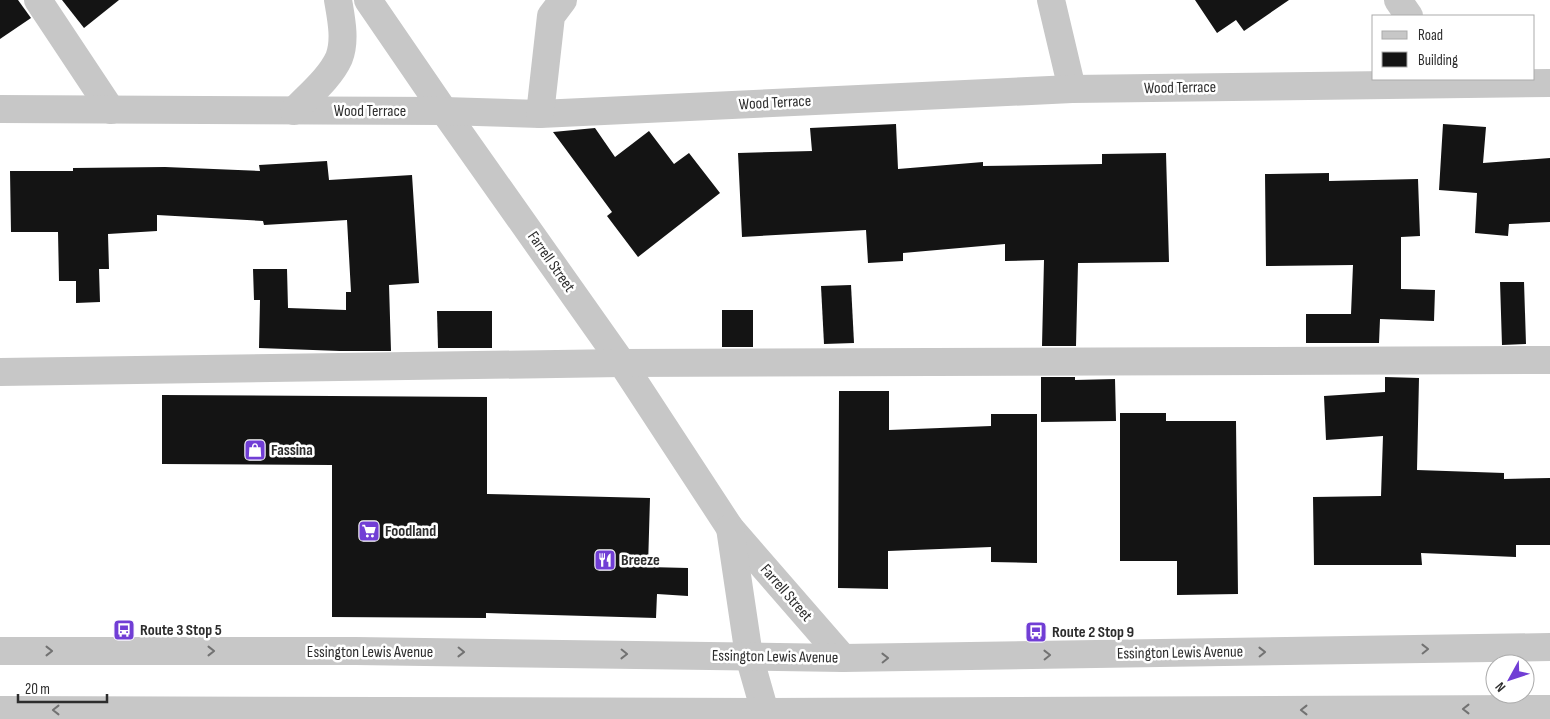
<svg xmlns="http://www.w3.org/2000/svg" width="1550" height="719" font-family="'Sofia Sans Condensed',sans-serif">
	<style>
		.building { fill: #141414 }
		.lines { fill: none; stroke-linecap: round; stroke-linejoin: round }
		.minor { stroke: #c7c7c7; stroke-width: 28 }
		.oneway { stroke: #727272 }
		.labels { text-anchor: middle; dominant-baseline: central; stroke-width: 5; stroke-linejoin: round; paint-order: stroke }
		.street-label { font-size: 16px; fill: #2d2d2d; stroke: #fff }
		.poi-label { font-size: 16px; font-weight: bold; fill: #2d2d2d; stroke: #fff; text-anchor: start }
	</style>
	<rect width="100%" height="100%" fill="#fff"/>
	<g class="building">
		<polygon points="0,0 18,0 31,18 0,39"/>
		<polygon points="62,0 119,0 84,28"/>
		<polygon points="1195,0 1289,0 1244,31 1236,20 1217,33"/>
		<polygon points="896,124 898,169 983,162 983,166 1102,164 1102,154 1166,153 1169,262 1078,263 1076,346 1042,346 1044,260 1005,261 1005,244 903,253 903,261 868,263 866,230 742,237 738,153 812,151 810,128"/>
		<polygon points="1443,124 1486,127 1483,163 1550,158 1550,222 1509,224 1508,236 1475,233 1477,193 1439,190"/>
		<polygon points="595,128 615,157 649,131 674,164 689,153 720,193 638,257 607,216 612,212 553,132"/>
		<polygon points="327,161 329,180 412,175 419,283 389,285 391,351 340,351 259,348 260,300 254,300 253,269 287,269 288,308 346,310 346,292 351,292 347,220 264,225 263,221 157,215 157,231 108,234 109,269 99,269 100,302 76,303 76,281 59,281 58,232 11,232 10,171 73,171 73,168 165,167 260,171 259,165"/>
		<polygon points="1329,173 1329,181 1418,179 1420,236 1401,237 1401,289 1435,290 1434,321 1380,319 1379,343 1306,343 1306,314 1351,314 1353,265 1266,266 1265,174"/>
		<polygon points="1500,282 1524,282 1526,344 1502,345"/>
		<polygon points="851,285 854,343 824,344 821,286"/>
		<rect x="722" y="310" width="31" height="37"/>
		<polygon points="437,311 492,311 492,348 438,348"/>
		<polygon points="1041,377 1075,377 1075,380 1115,379 1116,421 1041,422"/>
		<polygon points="1385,377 1419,378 1417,470 1504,473 1504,479 1550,478 1550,545 1516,545 1516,557 1421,553 1422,565 1314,565 1313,497 1381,496 1383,436 1326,440 1324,396 1385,392"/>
		<polygon points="839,391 889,391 889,430 991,426 991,414 1037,414 1037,563 991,562 991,547 888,551 888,589 838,588"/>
		<polygon points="162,395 487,397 487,494 650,498 648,567 688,568 688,596 657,594 656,618 486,613 486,618 332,617 332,465 162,464"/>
		<polygon points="1120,413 1166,413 1166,421 1236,421 1238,594 1177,595 1177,561 1120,561"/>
	</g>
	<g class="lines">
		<g class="minor">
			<polyline points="38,0 111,110"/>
			<polyline points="368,0 444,111 622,363 730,528 843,658"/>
			<polyline points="1051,0 1072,89"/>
			<polyline points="1398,0 1409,16"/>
			<polyline points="0,109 444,111 540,114 1072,89 1550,83"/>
			<path d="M294 111C309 95 330 78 339 58 346 40 341 18 338 0"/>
			<polyline points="540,114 551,16 563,0"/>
			<polyline points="0,372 622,363 1550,360"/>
			<polyline points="730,528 749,656 765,712 765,719"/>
			<polyline points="0,651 356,651 843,658 1550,647"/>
			<polyline points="0,710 765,712 1550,709"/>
		</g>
	</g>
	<defs><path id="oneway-chevron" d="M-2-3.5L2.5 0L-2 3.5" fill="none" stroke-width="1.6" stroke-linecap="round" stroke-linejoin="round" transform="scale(1.25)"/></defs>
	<g class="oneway">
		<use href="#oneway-chevron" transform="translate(1425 649) rotate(-1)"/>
		<use href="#oneway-chevron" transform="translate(49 651)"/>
		<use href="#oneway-chevron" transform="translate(211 651)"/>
		<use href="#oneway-chevron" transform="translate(461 652) rotate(1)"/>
		<use href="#oneway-chevron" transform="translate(1262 652) rotate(-1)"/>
		<use href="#oneway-chevron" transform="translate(624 654) rotate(1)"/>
		<use href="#oneway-chevron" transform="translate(1047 655) rotate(-1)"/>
		<use href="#oneway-chevron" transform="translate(885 658) rotate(-1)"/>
		<use href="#oneway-chevron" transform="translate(1466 709) rotate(180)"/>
		<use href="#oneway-chevron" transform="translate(56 710) rotate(-180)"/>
		<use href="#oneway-chevron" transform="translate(1304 710) rotate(180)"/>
	</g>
	<defs>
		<g id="shop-square" transform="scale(1.125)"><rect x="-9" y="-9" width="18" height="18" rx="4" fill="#713ed5" stroke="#fff"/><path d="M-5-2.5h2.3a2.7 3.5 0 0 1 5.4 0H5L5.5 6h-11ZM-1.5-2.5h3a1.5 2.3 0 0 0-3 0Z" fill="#fff"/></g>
		<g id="supermarket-square" transform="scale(1.125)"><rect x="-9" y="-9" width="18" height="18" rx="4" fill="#713ed5" stroke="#fff"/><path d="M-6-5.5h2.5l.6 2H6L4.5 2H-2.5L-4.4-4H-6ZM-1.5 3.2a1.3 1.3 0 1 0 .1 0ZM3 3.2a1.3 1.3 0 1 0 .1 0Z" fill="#fff"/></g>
		<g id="restaurant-square" transform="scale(1.125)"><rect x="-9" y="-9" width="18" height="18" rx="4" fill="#713ed5" stroke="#fff"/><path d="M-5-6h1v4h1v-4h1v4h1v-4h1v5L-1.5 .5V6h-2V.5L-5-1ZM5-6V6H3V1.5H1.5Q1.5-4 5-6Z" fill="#fff"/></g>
		<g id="bus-square" transform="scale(1.125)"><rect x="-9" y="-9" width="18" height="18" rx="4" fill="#713ed5" stroke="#fff"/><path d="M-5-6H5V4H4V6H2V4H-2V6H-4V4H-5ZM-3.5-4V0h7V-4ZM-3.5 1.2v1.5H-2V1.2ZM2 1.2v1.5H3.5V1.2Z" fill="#fff"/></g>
	</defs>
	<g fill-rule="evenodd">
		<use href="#shop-square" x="255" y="450"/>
		<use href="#supermarket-square" x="369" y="531"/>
		<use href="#restaurant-square" x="605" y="560"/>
		<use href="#bus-square" x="124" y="630"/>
		<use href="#bus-square" x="1036" y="632"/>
	</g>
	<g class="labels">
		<g class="street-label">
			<text transform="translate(1180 88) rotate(-1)">Wood Terrace</text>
			<text transform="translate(775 103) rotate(-3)">Wood Terrace</text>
			<text x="370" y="111">Wood Terrace</text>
			<text transform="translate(551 262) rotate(55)">Farrell Street</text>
			<text transform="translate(786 593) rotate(49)">Farrell Street</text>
			<text x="370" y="652">Essington Lewis Avenue</text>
			<text transform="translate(1180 653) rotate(-1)">Essington Lewis Avenue</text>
			<text transform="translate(775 657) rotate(1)">Essington Lewis Avenue</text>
		</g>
		<g class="poi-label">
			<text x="271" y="450">Fassina</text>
			<text x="385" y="531">Foodland</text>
			<text x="621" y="560">Breeze</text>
			<text x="140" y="630">Route 3 Stop 5</text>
			<text x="1052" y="632">Route 2 Stop 9</text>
		</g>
	</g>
	<rect x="1372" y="15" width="162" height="65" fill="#ffffff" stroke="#ababab"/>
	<rect x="1382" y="31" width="25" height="8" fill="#c7c7c7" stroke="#ababab"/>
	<text x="1418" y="40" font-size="15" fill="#2d2d2d">Road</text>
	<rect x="1382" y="52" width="25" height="15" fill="#141414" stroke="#ababab"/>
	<text x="1418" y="65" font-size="15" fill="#2d2d2d">Building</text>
	<g transform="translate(1510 679) rotate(230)"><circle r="24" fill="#ffffff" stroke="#ababab"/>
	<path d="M0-4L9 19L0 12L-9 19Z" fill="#713ed5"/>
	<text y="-8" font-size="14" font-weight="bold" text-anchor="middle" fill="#2d2d2d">N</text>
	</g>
	<path d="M18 694v8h89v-8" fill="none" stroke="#2d2d2d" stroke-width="2.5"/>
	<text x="25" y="694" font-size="15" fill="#2d2d2d" stroke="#ffffff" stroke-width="4" paint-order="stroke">20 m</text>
</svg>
